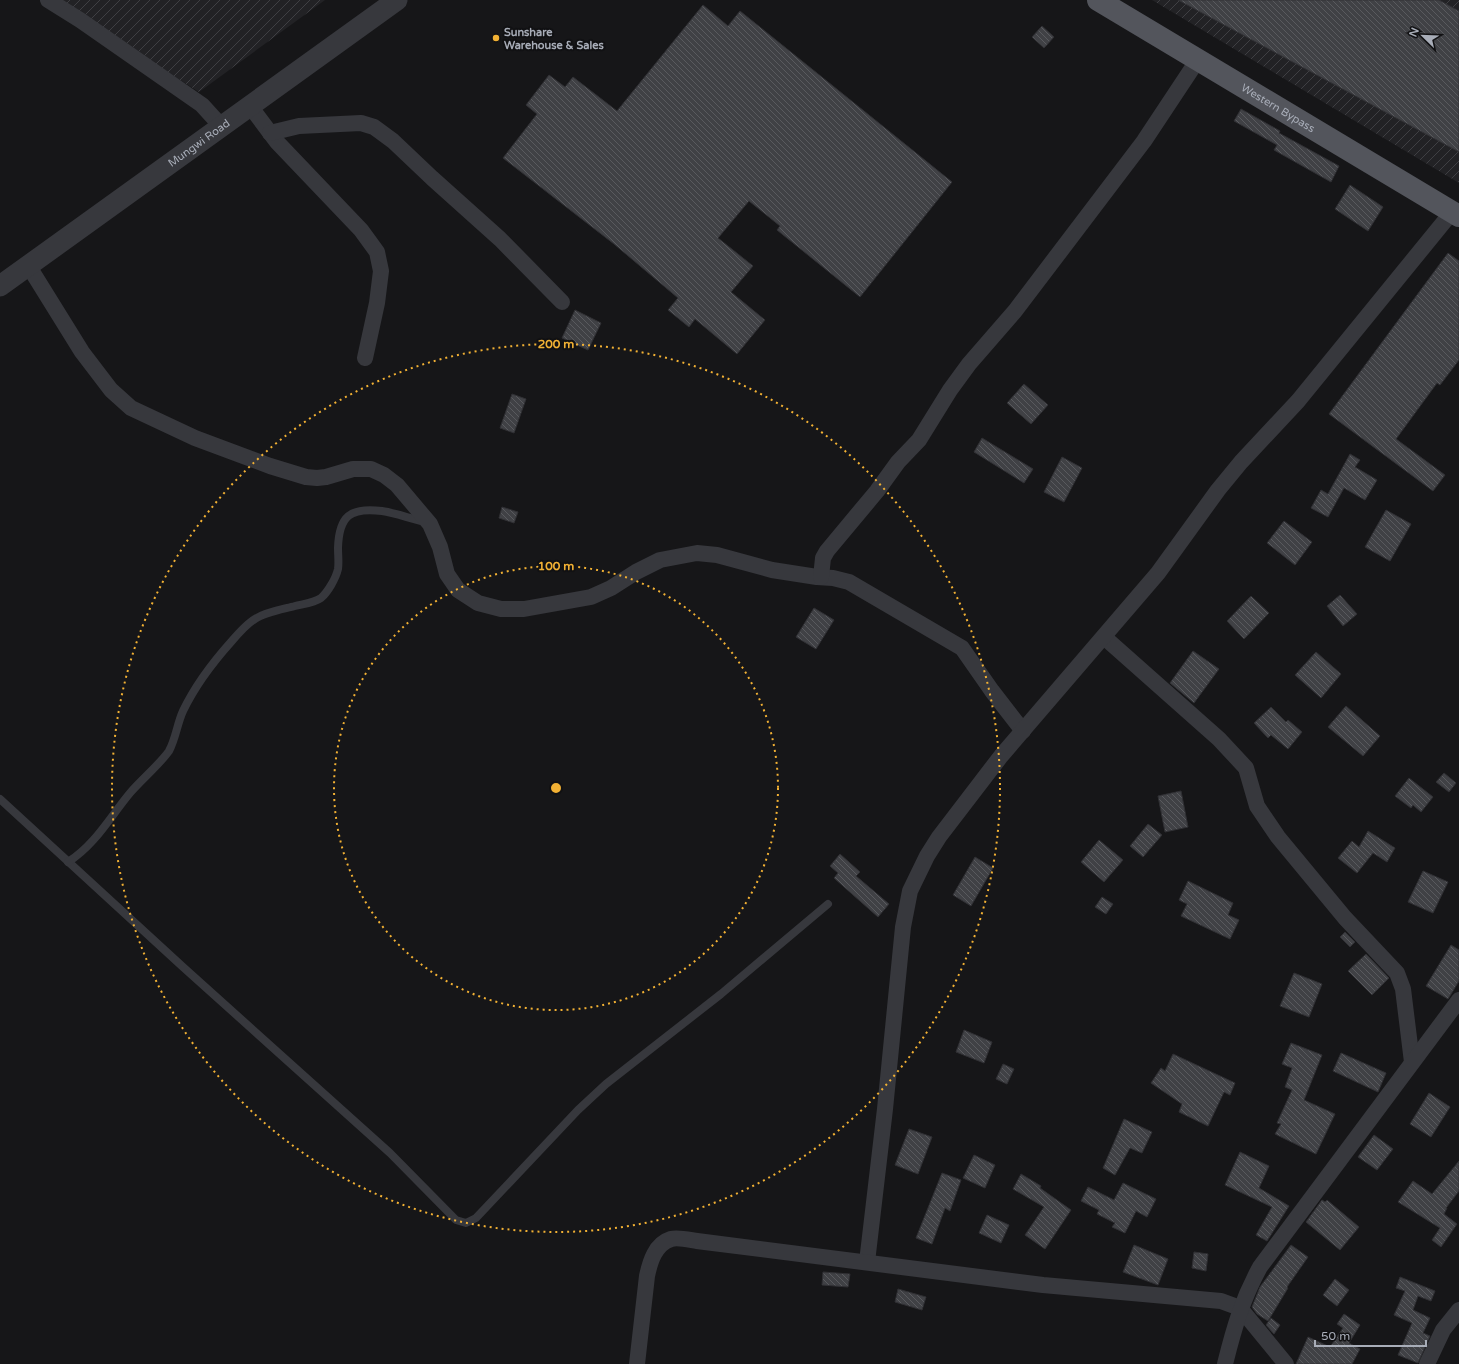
<svg xmlns="http://www.w3.org/2000/svg" width="1459" height="1364" font-family="'Varela Round',sans-serif">
	<style>
		.industrial { fill: url(#industrial-furrows) }
		.building { fill: url(#building-back-hatch); stroke: #303034 }
		.lines { fill: none; stroke-linecap: round; stroke-linejoin: round }
		.service { stroke: #37383d; stroke-width: 8 }
		.minor { stroke: #37383d; stroke-width: 16 }
		.tertiary { stroke: #37383d; stroke-width: 21 }
		.primary { stroke: #53555c; stroke-width: 22 }
		.ring { fill: none; stroke: #f2b134; stroke-width: 2; stroke-dasharray: 2 4 }
		.poi-dot { fill: #f2b134; stroke: #111113; stroke-width: 1.5 }
		.labels { text-anchor: middle; dominant-baseline: central; stroke-width: 4; stroke-linejoin: round; paint-order: stroke }
		.poi-label { font-size: 11px; font-weight: bold; fill: #a8adb8; stroke: #111113; text-anchor: start }
		.street-label { font-size: 11px; fill: #a8adb8; stroke: #111113 }
		.centre { fill: #f2b134; stroke: #111113; stroke-width: 2 }
		.ring-label { font-size: 12px; text-anchor: middle; font-weight: bold; fill: #f2b134; stroke: #111113; stroke-width: 4; stroke-linejoin: round; paint-order: stroke }
	</style>
	<defs>
		<pattern id="industrial-furrows" width="10" height="10" patternUnits="userSpaceOnUse"><rect width="10" height="10" fill="#222225"/><path d="M-1 1l2-2M0 10L10 0M9 11l2-2" fill="none" stroke="#3f3f43"/></pattern>
		<pattern id="building-back-hatch" width="6" height="6" patternUnits="userSpaceOnUse"><rect width="6" height="6" fill="#404145"/><path d="M-1 5l2 2M0 0l6 6M5-1l2 2" fill="none" stroke="#595a5e"/></pattern>
	</defs>
	<rect width="100%" height="100%" fill="#161618"/>
	<g class="industrial">
		<polygon points="55,0 325,0 199,92"/>
		<polygon points="1152,0 1459,0 1459,183"/>
	</g>
	<g class="building">
		<polygon points="1178,0 1439,0 1459,11 1459,152"/>
		<polygon points="703,5 728,26 740,11 952,182 860,297 777,230 780,226 749,201 718,238 753,266 731,292 765,320 737,354 695,319 689,327 668,310 678,298 614,244 503,158 537,114 526,105 549,75 565,87 573,77 617,111"/>
		<polygon points="1042,26 1054,37 1044,48 1032,37"/>
		<polygon points="1241,109 1280,131 1279,133 1339,166 1331,182 1274,150 1277,145 1234,121"/>
		<polygon points="1350,185 1383,207 1368,231 1335,209"/>
		<polygon points="1448,253 1459,261 1459,360 1440,385 1437,383 1396,439 1445,475 1433,491 1329,414"/>
		<polygon points="575,310 601,323 588,350 562,338"/>
		<polygon points="1024,384 1048,405 1031,424 1007,403"/>
		<polygon points="512,394 526,399 514,433 500,428"/>
		<polygon points="982,438 1033,469 1024,483 974,452"/>
		<polygon points="1350,454 1360,460 1355,467 1377,480 1365,500 1344,488 1328,517 1311,508 1321,490 1328,494"/>
		<polygon points="1062,457 1082,468 1064,502 1044,492"/>
		<polygon points="502,507 518,512 514,523 499,518"/>
		<polygon points="1386,510 1411,524 1390,561 1365,547"/>
		<polygon points="1284,521 1312,542 1295,565 1267,543"/>
		<polygon points="1340,595 1357,614 1343,626 1327,606"/>
		<polygon points="1251,596 1269,613 1244,639 1227,621"/>
		<polygon points="814,608 834,620 816,649 796,637"/>
		<polygon points="1193,651 1219,669 1194,703 1170,683"/>
		<polygon points="1316,652 1341,674 1321,698 1295,675"/>
		<polygon points="1346,706 1380,736 1363,756 1328,727"/>
		<polygon points="1271,707 1286,722 1288,720 1302,732 1288,749 1271,735 1268,738 1254,723"/>
		<polygon points="1444,773 1456,783 1449,792 1436,782"/>
		<polygon points="1409,778 1433,797 1421,812 1413,805 1411,808 1395,796"/>
		<polygon points="1181,791 1188,827 1165,832 1158,796"/>
		<polygon points="1148,824 1162,835 1143,857 1130,846"/>
		<polygon points="1368,831 1395,848 1387,862 1373,853 1357,873 1338,858 1352,841 1359,847"/>
		<polygon points="1099,840 1123,860 1104,882 1081,862"/>
		<polygon points="840,854 860,872 856,876 889,904 878,917 834,878 838,873 830,866"/>
		<polygon points="975,857 993,868 971,906 953,895"/>
		<polygon points="1423,871 1448,882 1433,913 1408,902"/>
		<polygon points="1188,881 1233,903 1228,915 1239,920 1230,939 1181,916 1187,904 1179,900"/>
		<polygon points="1102,897 1113,904 1106,914 1095,907"/>
		<polygon points="1345,932 1355,942 1350,947 1340,937"/>
		<polygon points="1451,945 1459,950 1459,981 1448,999 1426,986"/>
		<polygon points="1366,954 1389,978 1372,995 1348,971"/>
		<polygon points="1294,973 1322,984 1309,1017 1280,1006"/>
		<polygon points="964,1030 992,1042 984,1063 956,1052"/>
		<polygon points="1291,1043 1322,1055 1304,1100 1335,1114 1316,1154 1275,1134 1281,1124 1277,1123 1292,1090 1285,1087 1292,1068 1282,1064"/>
		<polygon points="1341,1053 1386,1073 1378,1092 1333,1071"/>
		<polygon points="1173,1054 1235,1083 1230,1095 1224,1092 1208,1126 1179,1112 1182,1104 1151,1083 1161,1068 1165,1071"/>
		<polygon points="1003,1064 1014,1069 1007,1084 996,1079"/>
		<polygon points="1429,1093 1450,1107 1431,1137 1410,1124"/>
		<polygon points="1124,1119 1152,1132 1142,1153 1130,1148 1115,1175 1103,1168"/>
		<polygon points="909,1129 932,1137 918,1174 895,1165"/>
		<polygon points="1374,1135 1393,1149 1377,1170 1358,1157"/>
		<polygon points="1240,1152 1269,1166 1259,1188 1289,1206 1267,1241 1256,1235 1272,1207 1225,1185"/>
		<polygon points="974,1155 995,1165 985,1188 963,1178"/>
		<polygon points="1459,1161 1459,1191 1446,1208 1447,1208 1444,1214 1457,1224 1441,1247 1432,1240 1440,1228 1398,1202 1413,1181 1432,1194"/>
		<polygon points="942,1173 961,1180 950,1211 945,1208 932,1244 916,1238"/>
		<polygon points="1021,1174 1041,1186 1040,1188 1071,1210 1045,1249 1025,1235 1044,1207 1013,1189"/>
		<polygon points="1123,1183 1156,1199 1147,1217 1136,1211 1125,1233 1112,1227 1115,1223 1097,1214 1099,1210 1081,1201 1088,1187 1114,1200"/>
		<polygon points="1322,1200 1325,1202 1327,1200 1359,1227 1340,1250 1306,1222"/>
		<polygon points="987,1215 1009,1225 1001,1243 979,1233"/>
		<polygon points="1134,1245 1168,1259 1158,1285 1123,1272"/>
		<polygon points="1291,1245 1308,1257 1287,1287 1288,1288 1268,1321 1257,1314 1252,1307 1260,1287"/>
		<polygon points="1194,1252 1208,1254 1206,1271 1192,1268"/>
		<polygon points="823,1272 850,1274 848,1287 822,1285"/>
		<polygon points="1400,1277 1435,1291 1431,1301 1418,1296 1413,1310 1430,1318 1423,1333 1430,1336 1418,1363 1398,1355 1412,1323 1394,1315 1405,1291 1396,1288"/>
		<polygon points="1335,1279 1349,1290 1337,1306 1323,1295"/>
		<polygon points="898,1289 926,1297 922,1310 895,1302"/>
		<polygon points="1344,1314 1360,1325 1349,1343 1360,1349 1352,1364 1296,1364 1308,1337 1330,1347 1343,1328 1337,1324"/>
		<polygon points="1271,1318 1280,1325 1274,1334 1266,1325"/>
	</g>
	<g class="lines">
		<g class="service">
			<polyline points="0,799 183,967 390,1153 456,1220 466,1223 476,1218 578,1110 606,1084 721,994 828,904"/>
			<path d="M68 862C95 845 110 817 130 793 141 780 160 764 169 751 176 738 177 724 183 711 194 688 214 661 231 642 237 635 248 623 255 619 265 612 284 609 295 606 303 604 314 603 321 598 328 592 336 578 338 569 339 563 338 555 338 548 339 516 350 507 382 511 396 513 411 519 426 522"/>
		</g>
		<g class="minor">
			<polyline points="48,0 80,20 202,105 222,127"/>
			<polyline points="250,106 277,142 361,230 377,252 381,271 377,303 365,358"/>
			<polyline points="270,133 299,126 361,123 374,127 393,141 432,178 500,239 562,302"/>
			<polyline points="28,265 82,352 111,390 131,408 195,438 270,466 306,477 317,478 326,477 353,469 371,469 384,475 397,485 430,524 440,547 447,574 458,590 478,603 501,609 524,609 591,597 611,588 636,572 660,560 697,553 717,555 772,570 817,577 833,578 849,582 962,648 992,691 1023,731"/>
			<polyline points="821,577 823,558 827,551 877,491 898,462 919,440 950,390 969,364 1015,311 1144,141 1197,61"/>
			<polyline points="1104,637 1219,739 1246,768 1257,806 1278,837 1345,918 1397,973 1403,989 1412,1062"/>
			<polyline points="867,1262 885,1109 903,927 910,891 927,856 939,837 1001,756 1158,573 1218,490 1241,462 1298,401 1452,212"/>
			<path d="M637 1364 647 1276C650 1262 655 1244 671 1239 678 1237 690 1240 697 1241L1043 1285 1221 1301 1240 1308 1286 1364"/>
			<path d="M1225 1364C1234 1328 1242 1300 1260 1267L1459 1000"/>
			<polyline points="1427,1364 1443,1330 1459,1310"/>
		</g>
		<path class="tertiary" id="s1" d="M0 286 397 0"/>
		<path class="primary" id="s2" d="M1098 0 1459 216"/>
	</g>
	<g class="ring">
		<circle cx="556" cy="788" r="222"/>
		<circle cx="556" cy="788" r="444"/>
	</g>
	<circle class="poi-dot" cx="496" cy="38" r="4"/>
	<g class="labels">
		<g class="poi-label">
			<text x="504" y="32">Sunshare<tspan x="504" dy="13">Warehouse &amp; Sales</tspan></text>
		</g>
		<g class="street-label">
			<text stroke="none"><textPath href="#s2" startOffset="210">Western Bypass</textPath></text>
			<text stroke="none"><textPath href="#s1" startOffset="245">Mungwi Road</textPath></text>
		</g>
	</g>
	<circle cx="556" cy="788" r="6" class="centre"/>
	<g class="ring-label">
		<text x="556" y="348">200 m</text>
		<text x="556" y="570">100 m</text>
	</g>
	<g transform="translate(1423 36) rotate(293)" stroke="#111113" stroke-width="3" paint-order="stroke">
	<path d="M0-3L7 15L0 10L-7 15Z" fill="#a8adb8"/>
	<text y="-6" font-size="11" font-weight="bold" text-anchor="middle" fill="#a8adb8">N</text>
	</g>
	<path d="M1315 1340v6h111v-6" fill="none" stroke="#a8adb8" stroke-width="2"/>
	<text x="1321" y="1340" font-size="12" fill="#a8adb8" stroke="#111113" stroke-width="3" paint-order="stroke">50 m</text>
</svg>
